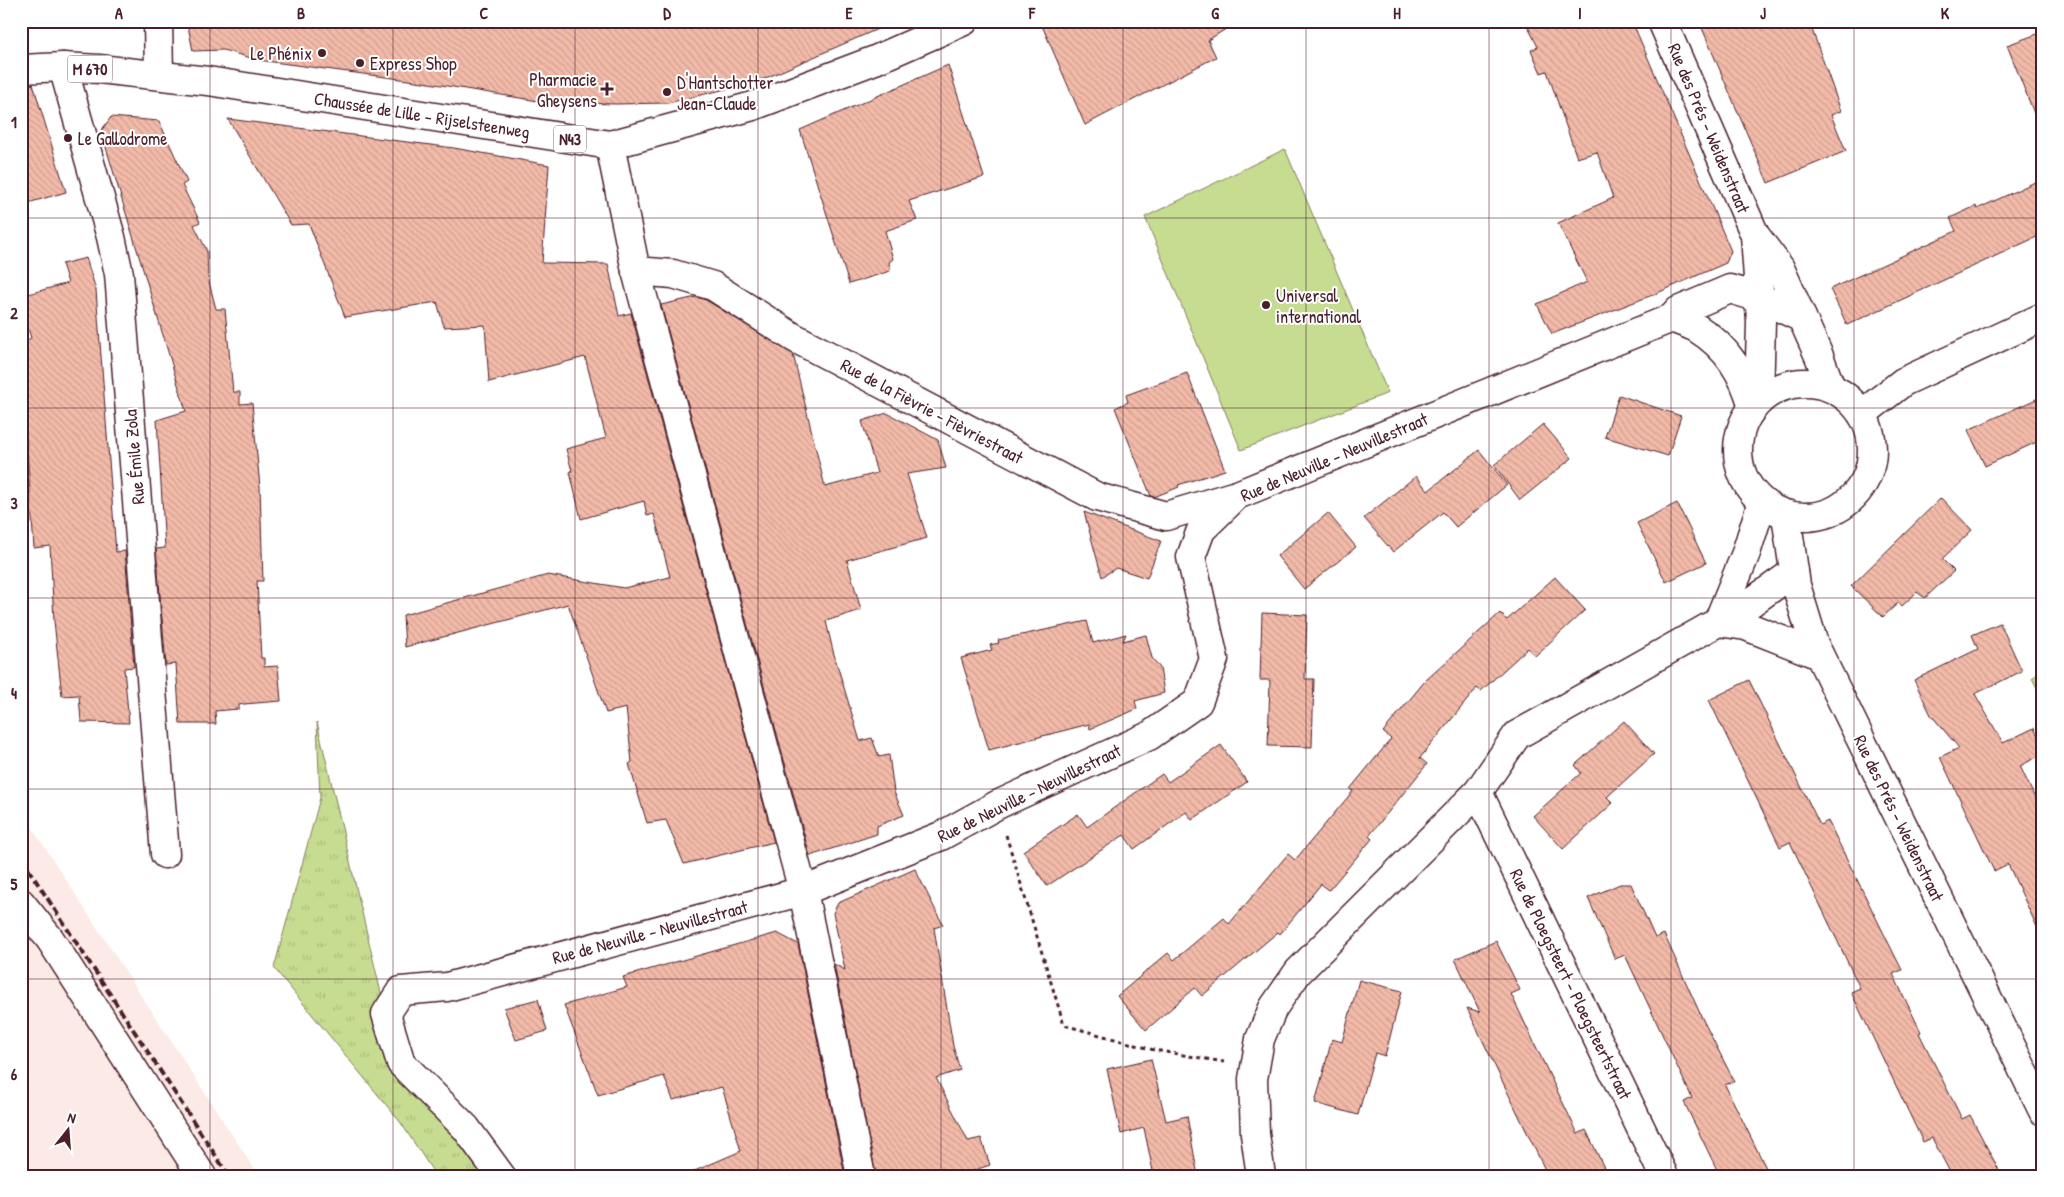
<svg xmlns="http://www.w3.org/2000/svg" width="2064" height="1197" font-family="'Patrick Hand',sans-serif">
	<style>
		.built { fill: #fbeae5 }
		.grass { fill: url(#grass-tufts); stroke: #887e5e }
		.forest { fill: url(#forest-crowns); stroke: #887e5e }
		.park { fill: #c6dc91; stroke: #887e5e }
		.building { fill: url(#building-back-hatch); stroke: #4a1f2b }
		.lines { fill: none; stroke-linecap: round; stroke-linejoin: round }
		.minor-casing { stroke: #4a1f2b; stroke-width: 31 }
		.major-casing { stroke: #4a1f2b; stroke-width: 31 }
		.path { stroke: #4a1f2b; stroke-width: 3; stroke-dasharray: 4 4; stroke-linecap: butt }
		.minor { stroke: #fff; stroke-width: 28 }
		.major { stroke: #fff; stroke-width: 28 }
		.rail { stroke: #4a1f2b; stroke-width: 4; stroke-dasharray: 8 4; stroke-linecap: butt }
		.grid { fill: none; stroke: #4a1f2b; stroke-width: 1; stroke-opacity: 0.55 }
		.poi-dot { fill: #4a1f2b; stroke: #fff; stroke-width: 2 }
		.labels { text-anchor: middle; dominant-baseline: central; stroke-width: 4; stroke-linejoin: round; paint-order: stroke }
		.shield { fill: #fff; stroke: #80626b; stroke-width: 1 }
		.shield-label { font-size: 16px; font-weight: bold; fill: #4a1f2b }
		.poi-label { font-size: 18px; fill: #4a1f2b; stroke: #fff; text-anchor: start }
		.street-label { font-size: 18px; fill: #4a1f2b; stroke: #fff }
		.neatline { fill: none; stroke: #4a1f2b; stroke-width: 2 }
		.grid-label { font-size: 16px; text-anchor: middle; font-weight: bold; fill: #4a1f2b }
	</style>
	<defs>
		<pattern id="grass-tufts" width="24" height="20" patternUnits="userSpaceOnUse" patternTransform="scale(1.25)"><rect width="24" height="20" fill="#c6dc91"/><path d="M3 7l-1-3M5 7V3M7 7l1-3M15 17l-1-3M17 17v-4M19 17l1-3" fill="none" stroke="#acbc7d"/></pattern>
		<pattern id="forest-crowns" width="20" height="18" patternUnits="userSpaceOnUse" patternTransform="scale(1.25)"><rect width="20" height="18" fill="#c6dc91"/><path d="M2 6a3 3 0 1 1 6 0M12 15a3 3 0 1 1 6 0" fill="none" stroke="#acbc7d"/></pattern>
		<pattern id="building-back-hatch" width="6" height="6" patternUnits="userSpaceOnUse" patternTransform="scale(1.25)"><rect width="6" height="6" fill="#f2baa8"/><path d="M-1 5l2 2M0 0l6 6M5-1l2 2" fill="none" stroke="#d19f91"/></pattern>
	</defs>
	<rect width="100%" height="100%" fill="#fff"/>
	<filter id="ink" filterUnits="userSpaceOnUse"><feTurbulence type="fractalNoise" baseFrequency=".02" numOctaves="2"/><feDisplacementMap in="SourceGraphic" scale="10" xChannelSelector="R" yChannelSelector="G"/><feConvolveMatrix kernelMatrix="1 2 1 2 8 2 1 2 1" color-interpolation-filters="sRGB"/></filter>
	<g filter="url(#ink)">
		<polygon class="built" points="21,811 259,1176 21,1176"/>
		<polygon class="grass" points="317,722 386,1014 466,1128 491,1176 436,1176 401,1123 274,968 320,798"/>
		<polygon class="forest" points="2043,670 2043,700 2032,678"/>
		<polygon class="park" points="1285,149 1388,393 1241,450 1145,217"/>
		<g class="building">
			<polygon points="187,21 896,21 759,81 668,103 615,104 544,102 423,82 258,60 223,50 193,51"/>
			<polygon points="1040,21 1239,21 1208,40 1216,57 1085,125"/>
			<polygon points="1525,21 1632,21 1731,251 1726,263 1655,294 1552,334 1537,304 1587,282 1558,223 1613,198 1597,152 1577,158 1547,71 1541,73 1531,50 1538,47"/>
			<polygon points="1699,21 1809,21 1841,111 1831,115 1846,151 1768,183"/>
			<polygon points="2043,32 2043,131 2041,131 2007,45"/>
			<polygon points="948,65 984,177 909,201 917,220 885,231 893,259 889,262 890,271 849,284 800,130"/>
			<polygon points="33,84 66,192 21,205 21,85"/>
			<polygon points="111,117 159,121 187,182 182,185 200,222 194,225 207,251 208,278 216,309 225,309 233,392 240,392 240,404 252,403 260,487 263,581 257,581 261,658 264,658 264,667 278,666 281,701 244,704 239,705 239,709 215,711 216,724 180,724 176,664 166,665 156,549 165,548 157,420 186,411 101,131"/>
			<polygon points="228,119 454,148 549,165 542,263 608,264 619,316 631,313 774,842 684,864 666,820 647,823 629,764 632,762 626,708 606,713 568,604 405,647 403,615 548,575 624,588 670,577 654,514 647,516 644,501 581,519 570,472 572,471 566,449 606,438 585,357 489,382 485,325 444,327 437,302 345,317 309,224 291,225"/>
			<polygon points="2035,182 2043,196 2043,234 1847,325 1830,289 1956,231 1950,218 1976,206 1977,209"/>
			<polygon points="86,258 96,290 116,552 125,551 134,667 124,668 129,723 81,722 79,695 62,696 54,621 50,546 34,548 21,366 21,361 27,359 23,342 31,338 21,307 21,296 68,283 62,264"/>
			<polygon points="696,297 706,300 793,354 825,487 877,473 862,421 887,413 938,440 946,468 907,474 927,538 847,560 861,610 826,621 833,651 860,741 872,738 879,757 889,755 894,792 904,815 877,826 877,834 810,856 661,305"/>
			<polygon points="1187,373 1225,470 1178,485 1179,487 1154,497 1151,496 1115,408 1128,402 1126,395"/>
			<polygon points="1619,395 1681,416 1668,456 1605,437"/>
			<polygon points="2043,396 2043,439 1985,466 1968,430"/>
			<polygon points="1543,424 1572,458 1520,500 1494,465"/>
			<polygon points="1479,450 1507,485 1456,527 1443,512 1393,552 1364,518 1416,476 1428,491"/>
			<polygon points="1941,498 1972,530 1942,559 1954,571 1925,598 1917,592 1902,606 1898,603 1883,617 1851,586"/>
			<polygon points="1677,503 1706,563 1666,582 1637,523"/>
			<polygon points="1084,512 1161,541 1147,578 1116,568 1102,577"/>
			<polygon points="1328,513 1356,547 1304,589 1277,556"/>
			<polygon points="1555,577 1585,610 1535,656 1528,648 1481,691 1477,688 1420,758 1427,764 1369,836 1372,839 1329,890 1321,884 1280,934 1278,932 1202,996 1195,988 1146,1030 1117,996 1168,953 1174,960 1224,918 1229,924 1288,854 1295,860 1353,791 1350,789 1391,739 1383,732 1425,681 1500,613 1507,620"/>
			<polygon points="1262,613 1307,615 1305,679 1314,679 1312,747 1268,746 1270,680 1260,680"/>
			<polygon points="1087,621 1093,643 1126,634 1123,641 1146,635 1152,658 1160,668 1164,693 1135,701 1137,709 1090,729 1089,724 989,750 961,658 992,650 990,645 999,643 998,640"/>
			<polygon points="2000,623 2022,671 1975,694 2003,743 2034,728 2043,746 2043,754 2020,766 2043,815 2043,940 2008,864 1994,871 1940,757 1959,748 1931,715 1914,680 1978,649 1972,635"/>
			<polygon points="1749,680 1820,825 1828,821 1887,940 1902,970 1893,974 1921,1032 1919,1033 1962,1119 1970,1115 2002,1176 1952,1176 1932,1138 1923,1142 1851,992 1860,988 1790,842 1780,847 1709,700"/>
			<polygon points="1624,721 1654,754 1607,797 1613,803 1563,849 1533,816 1581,773 1575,765"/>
			<polygon points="1221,745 1247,782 1192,820 1186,812 1134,849 1124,835 1047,886 1023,851 1078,814 1087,827 1162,774 1168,782"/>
			<polygon points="915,869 943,925 934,928 953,1046 960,1070 936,1078 968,1141 981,1138 990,1165 972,1171 974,1176 876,1176 834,964 845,970 833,913 838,903"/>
			<polygon points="1620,884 1631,884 1655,938 1664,934 1703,1020 1734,1081 1725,1085 1770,1176 1720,1176 1684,1102 1692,1098 1625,955 1615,959 1588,898"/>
			<polygon points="777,933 798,944 845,1176 683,1176 741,1151 722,1087 673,1100 664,1076 598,1095 564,1005 627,987 623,977"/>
			<polygon points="1496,941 1520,990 1511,994 1550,1076 1578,1134 1586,1130 1608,1176 1548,1176 1467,1008 1480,1012 1455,959"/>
			<polygon points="1359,980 1402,991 1385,1056 1375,1053 1358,1115 1315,1103 1332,1039 1342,1042"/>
			<polygon points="538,999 547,1031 516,1040 504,1008"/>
			<polygon points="1151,1059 1166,1121 1187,1116 1198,1176 1154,1176 1144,1128 1121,1134 1107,1069"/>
		</g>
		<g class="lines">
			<g class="minor-casing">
				<g id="minor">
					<polyline points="158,21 159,75"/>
					<polyline points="1662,21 1755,235 1780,268 1819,356 1831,388"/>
					<polyline points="63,67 111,237 119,274 165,854"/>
					<polyline points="610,145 636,271 803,891 861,1176"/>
					<polyline points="1755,235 1761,321 1759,401"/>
					<polyline points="636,271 673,274 713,286 793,337 1097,497 1166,516 1233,496"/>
					<circle cx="1805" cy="450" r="67"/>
					<path d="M1753 408C1745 376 1727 347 1698 329 1690 324 1680 322 1672 318L1678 311 1730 289 1760 298 1802 318"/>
					<polyline points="1862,414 1903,382 2043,317"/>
					<polyline points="1762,502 1746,553 1718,622 1749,604 1794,572"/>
					<polyline points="1786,515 1796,585 1814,644 2043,1111"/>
					<polyline points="1478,792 1664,1176"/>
					<polyline points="21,903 50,939 202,1176"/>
					<polyline points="501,1176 466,1128 401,1063 386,1014 401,991 447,987 803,891 941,836 997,805 1149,736 1198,702 1214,659 1191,557 1201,530 1237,495 1672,318"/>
					<polyline points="1261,1176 1255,1134 1253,1079 1260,1039 1273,1008 1298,972 1478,792 1517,735 1718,622 1746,626 1819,655"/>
				</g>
			</g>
			<g class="major-casing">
				<polyline id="major" points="21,69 63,67 99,69 208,81 610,145 753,106 875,60 964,21"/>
			</g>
			<polyline class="path" points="1006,835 1064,1025 1154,1050 1224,1062"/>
			<use href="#minor" class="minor"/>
			<use href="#major" class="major"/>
			<polyline class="rail" points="21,858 229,1176"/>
		</g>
	</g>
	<path class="grid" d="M210 21V1176M393 21V1176M575 21V1176M758 21V1176M941 21V1176M1123 21V1176M1306 21V1176M1489 21V1176M1671 21V1176M1854 21V1176M21 218H2043M21 408H2043M21 598H2043M21 789H2043M21 979H2043"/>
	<g class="poi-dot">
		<circle cx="322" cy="53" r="5"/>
		<circle cx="360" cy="63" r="5"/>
		<path d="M604.5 81.5h5v5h5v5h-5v5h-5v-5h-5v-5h5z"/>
		<circle cx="667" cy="92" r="5"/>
		<circle cx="68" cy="138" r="5"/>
		<circle cx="1266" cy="305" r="5"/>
	</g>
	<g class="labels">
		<g class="shield">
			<rect x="67.5" y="55.5" width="45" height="27" rx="4"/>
			<rect x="554" y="125.5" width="32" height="27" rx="4"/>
		</g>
		<g class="shield-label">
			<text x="90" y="69">M 670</text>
			<text x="570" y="139">N43</text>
		</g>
		<g class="poi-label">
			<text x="312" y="53" text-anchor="end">Le Phénix</text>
			<text x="370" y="63">Express Shop</text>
			<text x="597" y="79" text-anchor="end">Pharmacie<tspan x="597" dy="21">Gheysens</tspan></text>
			<text x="677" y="82">D'Hantschotter<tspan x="677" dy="21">Jean-Claude</tspan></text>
			<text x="78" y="138">Le Gallodrome</text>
			<text x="1276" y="295">Universal<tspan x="1276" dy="21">international</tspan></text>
		</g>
		<g class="street-label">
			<text transform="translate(422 115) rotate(9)">Chaussée de Lille - Rijselsteenweg</text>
			<text transform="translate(1709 128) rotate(67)">Rue des Prés - Weidenstraat</text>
			<text transform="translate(932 411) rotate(28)">Rue de la Fièvrie - Fièvriestraat</text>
			<text transform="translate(134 457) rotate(-95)">Rue Émile Zola</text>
			<text transform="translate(1334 457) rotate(-23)">Rue de Neuville - Neuvillestraat</text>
			<text transform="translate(1029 793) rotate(-26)">Rue de Neuville - Neuvillestraat</text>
			<text transform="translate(1899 818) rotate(64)">Rue des Prés - Weidenstraat</text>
			<text transform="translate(650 932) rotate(-15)">Rue de Neuville - Neuvillestraat</text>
			<text transform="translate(1571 984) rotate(64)">Rue de Ploegsteert - Ploegsteertstraat</text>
		</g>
	</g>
	<rect width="2064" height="1197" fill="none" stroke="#fff" stroke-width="55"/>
	<g transform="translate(68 1130) rotate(17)" stroke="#ffffff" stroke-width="4" paint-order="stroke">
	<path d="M0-4L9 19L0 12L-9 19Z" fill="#4a1f2b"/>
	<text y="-8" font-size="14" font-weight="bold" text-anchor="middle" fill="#4a1f2b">N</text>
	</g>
	<rect x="28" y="28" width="2008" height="1142" class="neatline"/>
	<g class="grid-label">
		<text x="119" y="19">A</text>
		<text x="301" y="19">B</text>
		<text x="484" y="19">C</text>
		<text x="667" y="19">D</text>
		<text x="849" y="19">E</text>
		<text x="1032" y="19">F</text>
		<text x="1215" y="19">G</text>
		<text x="1397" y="19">H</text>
		<text x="1580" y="19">I</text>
		<text x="1763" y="19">J</text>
		<text x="1945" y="19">K</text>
		<text x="14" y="128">1</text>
		<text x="14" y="319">2</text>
		<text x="14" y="509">3</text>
		<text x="14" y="699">4</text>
		<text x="14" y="890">5</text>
		<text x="14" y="1080">6</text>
	</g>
</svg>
